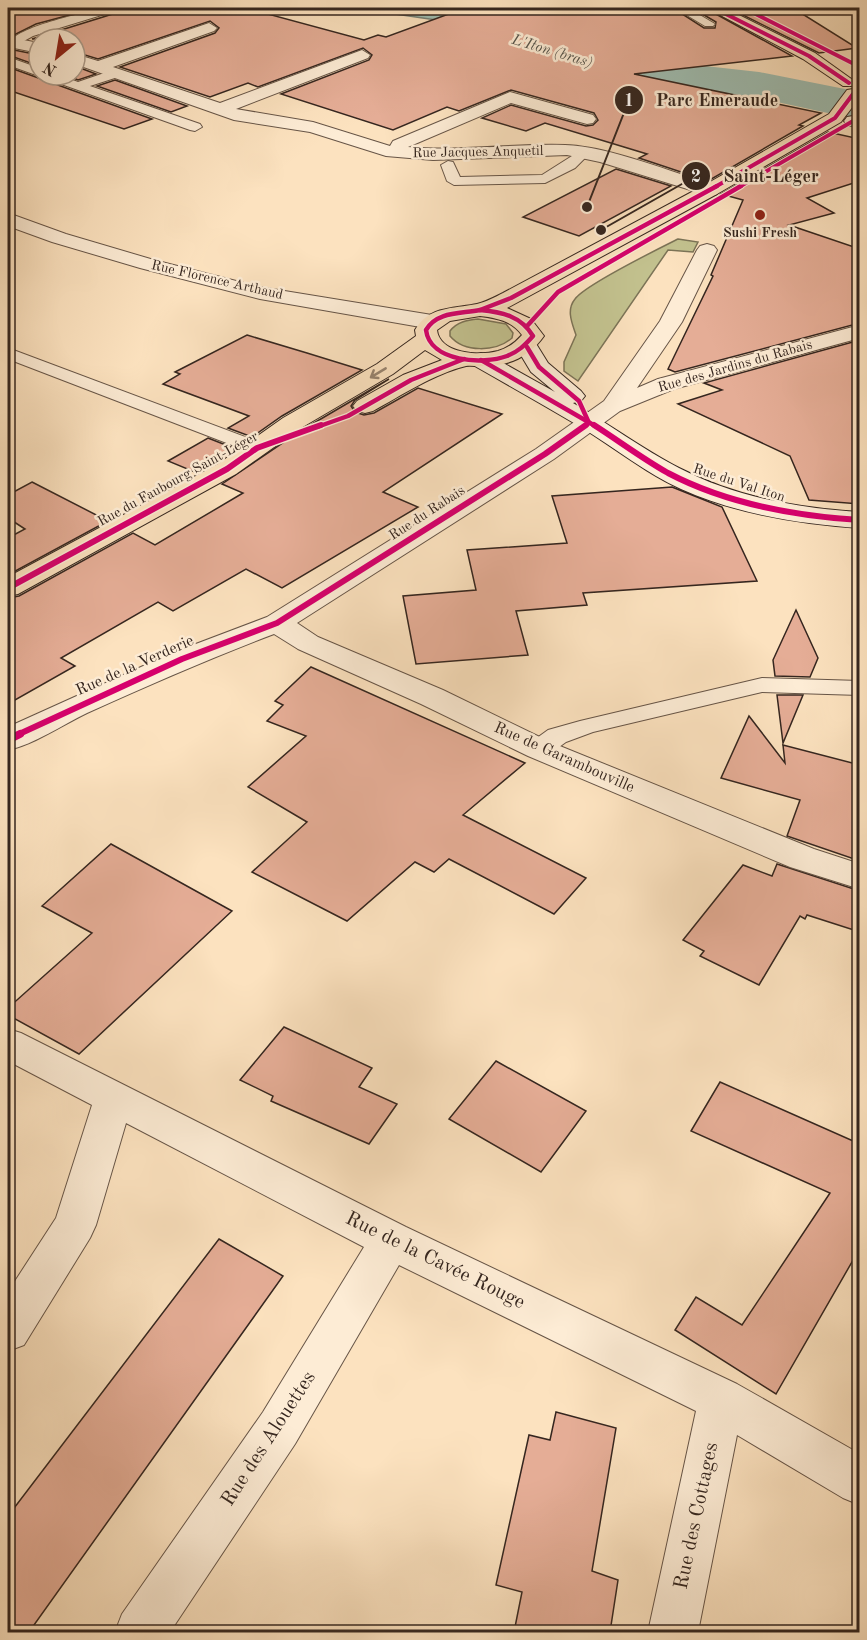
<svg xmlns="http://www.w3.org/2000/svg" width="867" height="1640" font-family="'Old Standard TT',serif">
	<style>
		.green { fill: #c3c28f; stroke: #7c7457; stroke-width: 1.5 }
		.water { fill: #9fbeb2; stroke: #758177; stroke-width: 1.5 }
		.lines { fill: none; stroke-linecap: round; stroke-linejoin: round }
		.river { fill: #9fbeb2; fill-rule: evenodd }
		.building { fill: #e5ad96; stroke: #35261f; stroke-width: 1.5 }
		.lane-casing { stroke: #675547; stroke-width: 2 }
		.street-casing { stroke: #675547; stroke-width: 2 }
		.secondary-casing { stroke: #35261f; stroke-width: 2 }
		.primary-casing { stroke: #35261f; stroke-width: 2 }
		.lane { fill: #fdecd5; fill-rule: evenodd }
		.street { fill: #fdecd5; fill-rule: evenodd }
		.secondary { fill: #fdecd5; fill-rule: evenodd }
		.primary { fill: #fce2bf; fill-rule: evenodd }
		.cycleway-far3-casing { stroke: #fdecd5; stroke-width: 6 }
		.cycleway-far2-casing { stroke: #fdecd5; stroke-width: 7 }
		.cycleway-far1-casing { stroke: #fdecd5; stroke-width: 9 }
		.cycleway-casing { stroke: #fdecd5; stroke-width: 12 }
		.cycleway-far3 { stroke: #d6006c; stroke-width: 4 }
		.cycleway-far2 { stroke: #d6006c; stroke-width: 4.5 }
		.cycleway-far1 { stroke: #d6006c; stroke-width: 6 }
		.cycleway { stroke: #d6006c; stroke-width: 8 }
		.oneway { stroke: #98846f }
		.poi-dot { fill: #8f2418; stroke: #fdecd5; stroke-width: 2 }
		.labels { text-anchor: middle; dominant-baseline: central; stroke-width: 5; stroke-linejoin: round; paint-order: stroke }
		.far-street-label { font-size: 14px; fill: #35261f; stroke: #fdecd5 }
		.far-poi-label { font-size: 14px; font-weight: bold; fill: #35261f; stroke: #fdecd5 }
		.far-water-label { font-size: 15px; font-style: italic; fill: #55544b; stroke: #fdecd5 }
		.street-label { font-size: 16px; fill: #35261f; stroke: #fdecd5 }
		.near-street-label { font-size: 20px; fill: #35261f; stroke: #fdecd5 }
		.leader { fill: none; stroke: #35261f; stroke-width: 2 }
		.callout-dot { fill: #35261f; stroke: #fdecd5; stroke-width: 2 }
		.mark-label { font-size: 18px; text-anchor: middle; font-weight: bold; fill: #fff }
		.callout-label { font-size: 18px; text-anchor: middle; font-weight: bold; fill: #35261f; stroke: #fdecd5; stroke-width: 5; stroke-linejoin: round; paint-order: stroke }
	</style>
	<rect width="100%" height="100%" fill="#fce2bf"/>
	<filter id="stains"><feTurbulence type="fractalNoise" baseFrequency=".00333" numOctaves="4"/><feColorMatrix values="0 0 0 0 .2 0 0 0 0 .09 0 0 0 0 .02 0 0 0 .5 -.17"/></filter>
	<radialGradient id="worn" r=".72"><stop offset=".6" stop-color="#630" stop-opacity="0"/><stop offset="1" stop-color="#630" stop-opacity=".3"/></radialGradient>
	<g class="green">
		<path d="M678 239 698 242 693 252 668 250 578 381 564 371V362L576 335C572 323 566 310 575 299 585 285 658 249 678 239Z"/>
		<path d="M478 319 506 324 513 333 512 338C496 352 464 353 450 336V331C457 322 467 320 478 319Z"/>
	</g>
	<polygon class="water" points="354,8 435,8 474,13 667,64 820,88 818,103 805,102 770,92 721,85 664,84 457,23"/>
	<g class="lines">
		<polygon class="river" points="696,65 759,72 860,92 860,120 759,98 680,87 674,78 680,69"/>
	</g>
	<g class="building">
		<polygon points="8,8 96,8 36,24 8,38"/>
		<polygon points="122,8 246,8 364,40 378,35 386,37 465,8 673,8 704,28 715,28 716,22 692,8 705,8 792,56 634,74 821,113 799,125 803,126 708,181 639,158 647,154 545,123 526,131 482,118 511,105 586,126 593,125 598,120 594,113 511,90 459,111 447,107 393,130 281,94 369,60 372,55 363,48 258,87 248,83 210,97 120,67 215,33 219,28 210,21 98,59 75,52 75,39 32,39 119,12"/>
		<polygon points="729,8 793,8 857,48 819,53"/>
		<polygon points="14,50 39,55 39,66 8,55 8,52"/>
		<polygon points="75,66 96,74 78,80 66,75 75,75"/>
		<polygon points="8,67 152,119 124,129 8,90"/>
		<polygon points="115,80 187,106 171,112 97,86"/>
		<polygon points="828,132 860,139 860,181 807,198 834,213 789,225 860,249 860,323 675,372 668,369 713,276 711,275 743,200 721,194"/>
		<polygon points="616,169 671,186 579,236 523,217"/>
		<polygon points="247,335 307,353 362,370 282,416 252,437 228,428 249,416 163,384 180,374 175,372"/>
		<polygon points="860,340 860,504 809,500 790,456 678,404 722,390 704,383"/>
		<polygon points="389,379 355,400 351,406 355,412 364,415 374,413 418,388 502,414 383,492 418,507 282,588 246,569 173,611 158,602 61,658 75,666 8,704 8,598 19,596 133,533 155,545 243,493 222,484 302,430"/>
		<polygon points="208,438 236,449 197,473 168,461"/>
		<polygon points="32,482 108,521 8,575 8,538 25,529 8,518 8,495"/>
		<polygon points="672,487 722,507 757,581 583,593 587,605 516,611 528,655 416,664 403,596 476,590 467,550 567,543 552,496"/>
		<polygon points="796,610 818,658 810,677 775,676 773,660"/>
		<polygon points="311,667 525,763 463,815 586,878 554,914 449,859 434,872 415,862 347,921 252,872 307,822 248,787 306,736 267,721 283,705 275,701"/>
		<polygon points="777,695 803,695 783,743"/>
		<polygon points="749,716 785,763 783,745 860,765 860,861 787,836 800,800 721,778"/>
		<polygon points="111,844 232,911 79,1054 8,1015 8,1008 92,933 42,906"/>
		<polygon points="777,864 860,891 860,932 807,915 805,919 800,916 759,985 700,956 704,951 683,940 743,865 772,876"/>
		<polygon points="284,1027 372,1068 359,1087 397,1104 369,1144 271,1101 273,1096 240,1080"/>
		<polygon points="496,1061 586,1111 541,1172 449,1119"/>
		<polygon points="720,1082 860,1144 860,1248 776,1394 675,1330 696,1297 742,1325 830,1193 691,1131"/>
		<polygon points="219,1239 283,1276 29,1632 8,1632 8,1516"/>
		<polygon points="556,1412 616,1428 592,1571 618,1580 610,1632 514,1632 522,1592 496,1585 529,1435 550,1440"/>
	</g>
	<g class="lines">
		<g class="lane-casing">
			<g id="lane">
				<path d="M103 8H120L118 10 33 36 13 47 8 44C17 26 82 14 103 8Z"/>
				<polygon points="675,8 688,8 715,24 713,26 705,26"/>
				<polygon points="8,57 39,68 39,75 59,75 78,82 113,70 121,70 123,73 121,76 90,86 200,124 202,127 195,131 190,130 8,65"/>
				<polygon points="583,149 590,153 575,168 545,183 454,185 447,181 441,165 448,161 453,162 460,177 542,175"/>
				<polygon points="8,348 264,444 267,448 264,452 250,452 8,359"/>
				<polygon points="762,678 860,681 860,695 762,692 593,732 566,742 548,755 539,757 530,755 527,749 530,743 548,730 580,721"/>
			</g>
		</g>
		<g class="street-casing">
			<g id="street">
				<path d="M209 23 217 28 214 31 113 67 220 103 362 50 370 55 368 58 236 109 313 122 390 146 393 141 510 92 593 115 596 119 593 123 587 124 511 103 408 147C461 152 513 143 565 145 608 146 674 173 717 186L719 190 717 194 710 196 600 162 567 155 433 160 386 156 310 132 234 120 75 64V54L98 61Z"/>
				<polygon points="13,38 39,43 39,53 14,48 8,50 8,40"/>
				<polygon points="8,213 66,234 154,260 260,287 432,315 440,317 443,322 440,327 432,329 260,299 140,268 52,242 8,226"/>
				<path d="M707 244 714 246 717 250 682 322 637 388 658 379 860 325V338L674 389 620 411 554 459 297 623 318 637 443 690 550 742 814 849 860 864V889L790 867 528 756 421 704 298 649 274 634C211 658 149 685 87 713 62 725 35 744 8 750V727L172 653 267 617 536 449 604 401 660 321 697 250 700 246Z"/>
				<polygon points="8,1029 21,1033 406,1227 737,1384 860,1454 860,1505 843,1498 737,1435 698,1632 648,1632 696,1411 399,1265 295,1444 170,1632 115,1632 122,1614 263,1412 364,1247 126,1123 96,1225 90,1238 24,1345 8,1351 8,1292 56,1218 92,1105 8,1061"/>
			</g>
		</g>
		<g class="secondary-casing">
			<g id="secondary">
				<polygon points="853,116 860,117 860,127 847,125 844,121 847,117"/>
				<path d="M527 340 535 342 548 363 581 391 585 396 581 401 573 403C609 424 642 449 679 468 735 497 796 508 860 512V528C799 524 737 514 681 489 646 473 616 449 584 429 547 407 510 386 473 365L470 360 473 355 481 353 489 355 555 392 531 372 516 347 519 342Z"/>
			</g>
		</g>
		<g class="primary-casing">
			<g id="primary">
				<polygon points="707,8 725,8 815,53 857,83 855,86 843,86 803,59"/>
				<path d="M853 89 859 90 860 97 841 122 717 194 507 308 531 319 544 336C530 356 509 366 485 366 479 367 472 365 466 366 436 373 400 396 373 411L365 413 357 411 353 406 357 401 403 375 442 360 425 350 393 374 301 428 236 474 18 594 8 596V577L218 464 283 418 377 364 416 336 415 330C429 306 452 309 477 304 486 302 495 297 503 293L703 186 829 114 847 90ZM480 316C497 318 512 321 522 335 515 343 508 348 498 351 479 356 440 354 437 330L450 321Z"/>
			</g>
		</g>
		<use href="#lane" class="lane"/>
		<use href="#street" class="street"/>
		<use href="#secondary" class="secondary"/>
		<use href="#primary" class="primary"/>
		<g class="cycleway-far3-casing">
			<g id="cycleway-far3">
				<polyline points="714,8 809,56 849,83"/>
				<polyline points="744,8 860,67"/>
				<polyline points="715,187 835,118 853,94"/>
				<polyline points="739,187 860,117"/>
			</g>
		</g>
		<g class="cycleway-far2-casing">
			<g id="cycleway-far2">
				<path d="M480 310C502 312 521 316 533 336 525 345 518 352 507 356 483 365 430 362 426 330 437 311 461 314 480 310Z"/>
				<polyline points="480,310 511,298 717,186"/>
				<polyline points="528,325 558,292 741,186"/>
				<polyline points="527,347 539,367 579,401 589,423"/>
				<polyline points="481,360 597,427"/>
				<polyline points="317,427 348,416 411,380 464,359"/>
				<polyline points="583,427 589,423"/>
			</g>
		</g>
		<g class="cycleway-far1-casing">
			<g id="cycleway-far1">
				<path d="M594 425C619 441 643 459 668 473 727 504 794 516 860 520"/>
				<polyline points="8,588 227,469 257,448 321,425"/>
				<polyline points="17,735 182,659 277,623 545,454 586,425"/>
			</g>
		</g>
		<g class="cycleway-casing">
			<polyline id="cycleway" points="8,740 20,734"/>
		</g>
		<use href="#cycleway-far3" class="cycleway-far3"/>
		<use href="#cycleway-far2" class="cycleway-far2"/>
		<use href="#cycleway-far1" class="cycleway-far1"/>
		<use href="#cycleway" class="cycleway"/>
	</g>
	<defs><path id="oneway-shaft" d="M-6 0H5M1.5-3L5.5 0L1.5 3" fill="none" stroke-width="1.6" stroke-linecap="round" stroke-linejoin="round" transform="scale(1.5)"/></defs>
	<use class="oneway" href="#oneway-shaft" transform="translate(378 373) rotate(149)"/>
	<circle class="poi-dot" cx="760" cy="215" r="6"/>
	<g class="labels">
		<g class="far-street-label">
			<text transform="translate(478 152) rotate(-1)">Rue Jacques Anquetil</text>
			<text transform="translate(217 280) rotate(13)">Rue Florence Arthaud</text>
			<text transform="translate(735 366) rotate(-16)">Rue des Jardins du Rabais</text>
			<text transform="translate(178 479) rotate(-29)">Rue du Faubourg Saint-Léger</text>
			<text transform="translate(739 483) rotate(18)">Rue du Val Iton</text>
			<text transform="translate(427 513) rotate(-33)">Rue du Rabais</text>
		</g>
		<g class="far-poi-label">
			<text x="760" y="233">Sushi Fresh</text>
		</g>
		<g class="far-water-label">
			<text transform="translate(552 52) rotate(17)">L'Iton (bras)</text>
		</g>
		<g class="street-label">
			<text transform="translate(135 666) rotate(-24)">Rue de la Verderie</text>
			<text transform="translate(564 758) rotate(24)">Rue de Garambouville</text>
		</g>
		<g class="near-street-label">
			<text transform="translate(435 1261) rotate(26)">Rue de la Cavée Rouge</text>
			<text transform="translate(269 1439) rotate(-57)">Rue des Alouettes</text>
			<text transform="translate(697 1516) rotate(-78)">Rue des Cottages</text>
		</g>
	</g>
	<path class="leader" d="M587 207L629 100M601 230L696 176"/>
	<g class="callout-dot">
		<circle cx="587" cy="207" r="6"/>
		<circle cx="601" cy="230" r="6"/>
		<circle cx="629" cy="100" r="15"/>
		<circle cx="696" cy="176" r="15"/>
	</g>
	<g class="mark-label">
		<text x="629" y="106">1</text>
		<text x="696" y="182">2</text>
	</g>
	<g class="callout-label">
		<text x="717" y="106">Parc Emeraude</text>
		<text x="771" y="182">Saint-Léger</text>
	</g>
	<rect width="867" height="1640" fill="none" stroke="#fce2bf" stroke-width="30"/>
	<rect x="9" y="9" width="849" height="1622" fill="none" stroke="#35261f" stroke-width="3"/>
	<rect x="15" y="15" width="837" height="1610" fill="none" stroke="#35261f" stroke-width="1.5"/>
	<g transform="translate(57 57) rotate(210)"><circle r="28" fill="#fdecd5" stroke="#ad9d8c" stroke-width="1.5"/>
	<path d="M0-4.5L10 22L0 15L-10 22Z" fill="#8f2418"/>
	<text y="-9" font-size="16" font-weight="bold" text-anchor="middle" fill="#35261f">N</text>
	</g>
	<rect width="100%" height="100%" filter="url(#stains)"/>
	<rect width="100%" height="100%" fill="url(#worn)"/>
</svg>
